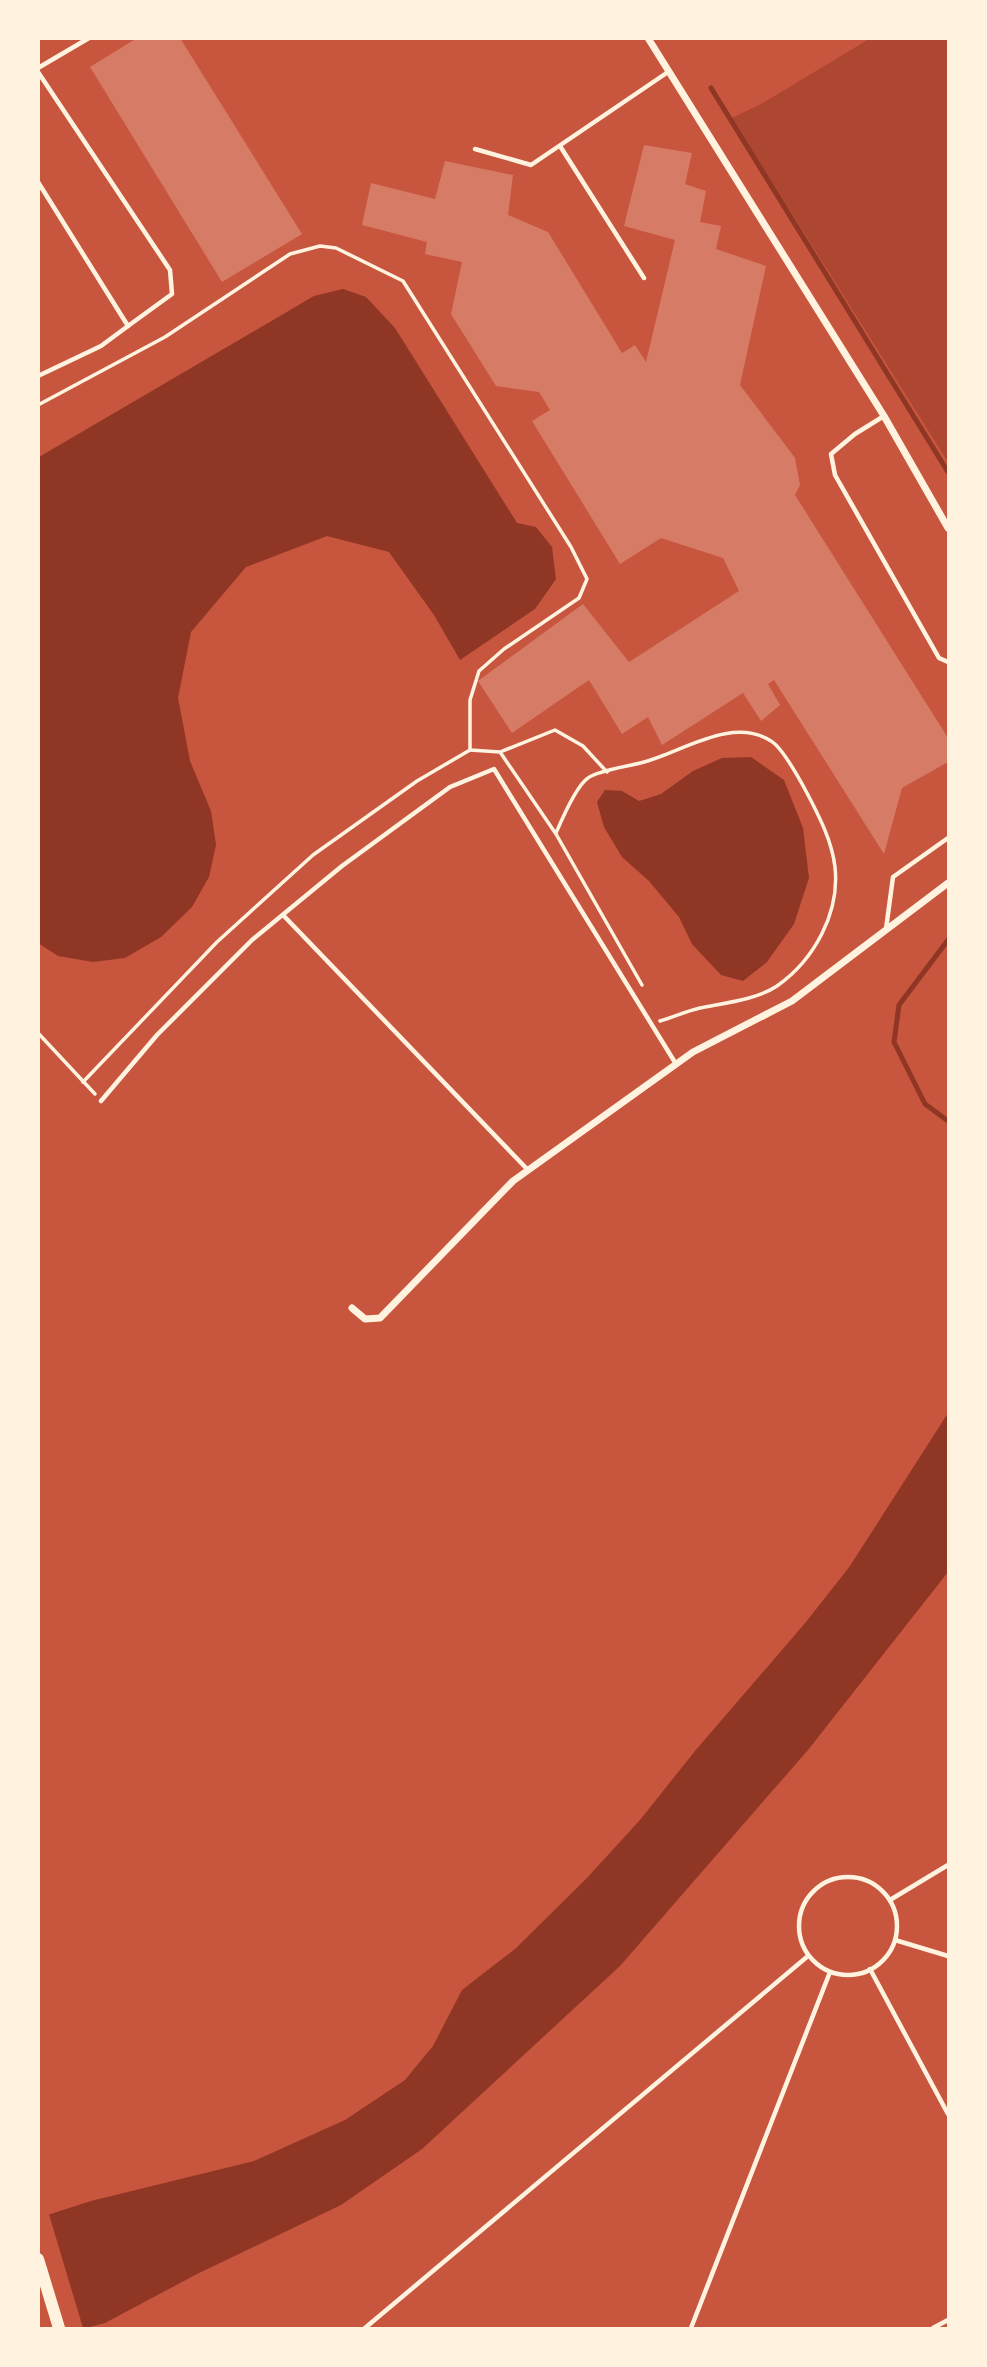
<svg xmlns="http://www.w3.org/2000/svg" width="987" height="2367" font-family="'Zilla Slab',serif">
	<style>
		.green { fill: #ae4732 }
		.water { fill: #8f3625 }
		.pier { fill: #c8553d }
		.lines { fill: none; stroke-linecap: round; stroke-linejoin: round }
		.stream { stroke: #8f3625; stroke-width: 5 }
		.building { fill: #d67c66 }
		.path { stroke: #fff3e0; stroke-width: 3.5 }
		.service { stroke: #fff3e0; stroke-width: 4.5 }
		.minor { stroke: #fff3e0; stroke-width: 7 }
		.secondary { stroke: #fff3e0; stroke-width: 12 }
	</style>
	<rect width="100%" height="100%" fill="#c8553d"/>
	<polygon class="green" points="869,39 948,39 948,462 732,118 761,104"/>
	<g class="water">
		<polygon points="343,289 366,297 395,328 517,523 536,527 552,547 556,579 535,609 460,660 434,615 389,552 327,536 246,567 191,632 178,698 190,761 211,811 216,845 209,877 192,907 161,937 125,958 93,962 58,956 38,943 39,457 314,296"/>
		<polygon points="751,757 784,780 803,828 809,878 794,924 767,962 743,981 721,975 692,944 679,917 649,881 622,857 604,827 597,802 605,790 622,791 639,801 661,794 693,771 722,758"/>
		<polygon points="948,1413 948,1572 808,1750 620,1966 422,2149 341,2205 197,2274 105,2323 86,2328 39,2328 38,2218 91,2201 254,2161 345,2120 405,2080 433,2046 462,1990 515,1949 586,1879 640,1820 695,1751 806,1622 850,1566"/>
	</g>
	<polygon class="pier" points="48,2211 83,2328 39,2328 38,2214"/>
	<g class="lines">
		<g class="stream">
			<polyline points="711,88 948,472"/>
			<polyline points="948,940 899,1005 894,1042 925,1104 948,1121"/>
		</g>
	</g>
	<g class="building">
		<polygon points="137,38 180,38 302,234 222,282 90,67"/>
		<polygon points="644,145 692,153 685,184 706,191 700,222 721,226 716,249 766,266 740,385 795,458 800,485 795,495 948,738 948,762 902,788 884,854 774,680 768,684 780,705 761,721 743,693 662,745 648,717 622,734 589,680 512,733 478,681 583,604 629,662 739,591 723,558 661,538 620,564 532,421 550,410 539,392 496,386 451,314 462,262 425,254 427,242 362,225 371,183 435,199 445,161 513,175 508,215 548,232 622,353 635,345 646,362 675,240 624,226"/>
	</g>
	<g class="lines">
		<g class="path">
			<polyline points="38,405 165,337 290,254 320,246 336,248 403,281 571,547 587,579 579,598 504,649 479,671 470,700 470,750 500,752 556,834 642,985"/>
			<polyline points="500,752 555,730 583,746 607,772"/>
			<path d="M556 833C562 819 576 786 588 778 598 770 631 766 644 762 682 752 732 716 771 741 783 748 800 780 807 793 819 816 832 841 835 867 840 913 814 960 777 986 756 1000 724 1003 700 1008 687 1011 673 1017 660 1021"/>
			<polyline points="38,1033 95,1094"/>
			<polyline points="83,1082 217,942 313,855 417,781 470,750"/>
		</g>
		<g class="service">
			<polyline points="38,68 89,38"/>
			<polyline points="38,72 170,270 172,294 128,326"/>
			<polyline points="560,146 644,278"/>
			<polyline points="475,149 531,165 668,72"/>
			<polyline points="38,182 128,326 101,346 38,376"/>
			<polyline points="884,416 855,434 831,454 835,475 939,658 948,662"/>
			<polyline points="283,915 528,1170"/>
			<polyline points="886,929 893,877 948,838"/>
			<polyline points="101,1101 157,1035 252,940 342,866 450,787 494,769 676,1064"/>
			<circle cx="848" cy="1926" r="49"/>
			<polyline points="890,1900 948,1865"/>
			<polyline points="895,1940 948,1956"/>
			<polyline points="870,1969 948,2114"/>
			<polyline points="365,2328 808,1956"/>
			<polyline points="691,2328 830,1972"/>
			<polyline points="933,2328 948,2320"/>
		</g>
		<g class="minor">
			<polyline points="648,38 884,416 948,528"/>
			<polyline points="352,1308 365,1319 380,1318 513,1181 693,1052 792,1001 948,883"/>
		</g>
		<polyline class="secondary" points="38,2259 59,2328"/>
	</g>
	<rect width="987" height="2367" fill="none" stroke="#fff3e0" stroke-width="80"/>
</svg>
